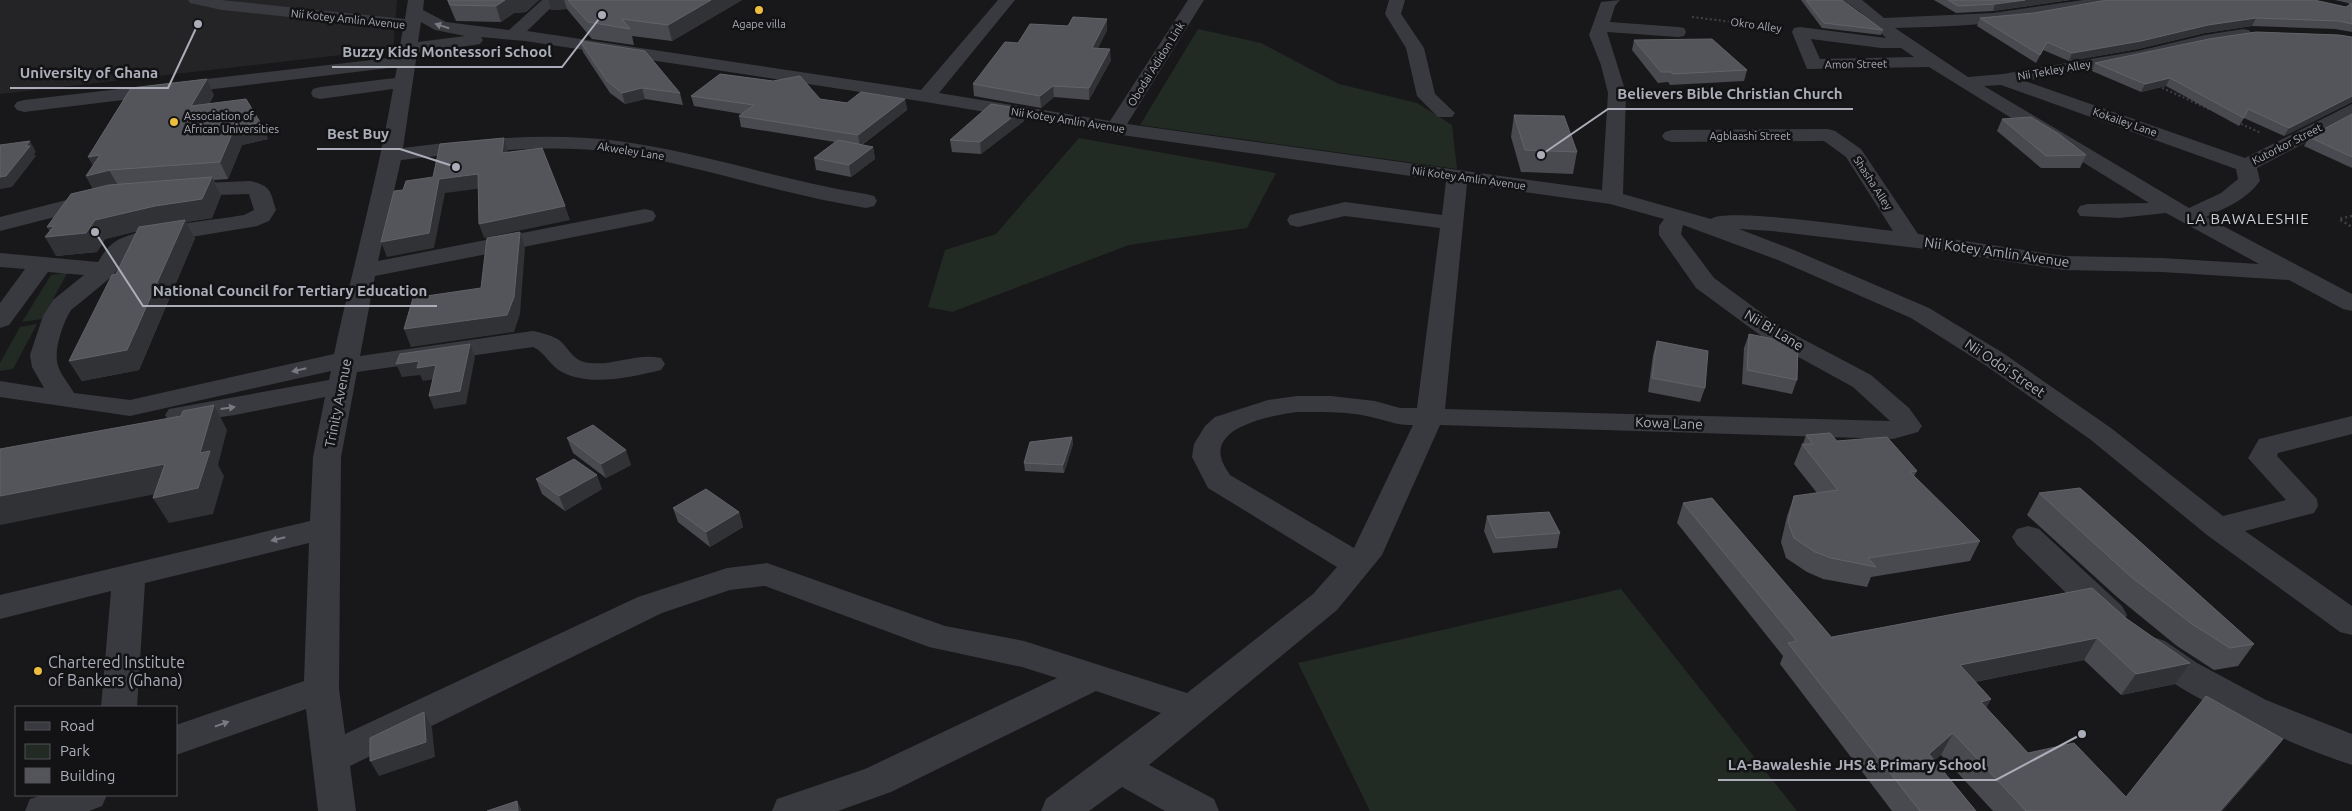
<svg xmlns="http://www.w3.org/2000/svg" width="2352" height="811" font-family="Ubuntu,sans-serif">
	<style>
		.built { fill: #242427 }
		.green { fill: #222a24 }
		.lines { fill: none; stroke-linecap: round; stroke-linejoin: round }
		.path-far1 { stroke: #3f4146; stroke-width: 2; stroke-dasharray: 2 2.5; stroke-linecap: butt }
		.path { stroke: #3f4146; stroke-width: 2.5; stroke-dasharray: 2 3; stroke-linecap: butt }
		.minor { fill: #393a3f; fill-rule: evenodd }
		.wall { fill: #494a4f }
		.shaded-wall { fill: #313235 }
		.building { fill: #54555a; stroke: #626369 }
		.oneway { fill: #787a82 }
		.poi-dot { fill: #edbe3d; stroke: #131315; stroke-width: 2 }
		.labels { text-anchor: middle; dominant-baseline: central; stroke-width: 5; stroke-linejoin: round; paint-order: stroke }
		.far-street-label { font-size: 11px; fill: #abaeb9; stroke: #131315 }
		.far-poi-label { font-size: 11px; fill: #abaeb9; stroke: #131315 }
		.street-label { font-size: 14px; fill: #abaeb9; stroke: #131315 }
		.neighbourhood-label { font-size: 15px; letter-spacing: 1px; fill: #ccced6; stroke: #131315 }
		.near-poi-label { font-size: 16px; fill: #abaeb9; stroke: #131315; text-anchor: start }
		.leader { fill: none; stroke: #abaeb9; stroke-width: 2 }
		.callout-dot { fill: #abaeb9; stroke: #131315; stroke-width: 2 }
		.callout-label { font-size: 15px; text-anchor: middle; font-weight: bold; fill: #abaeb9; stroke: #131315; stroke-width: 5; stroke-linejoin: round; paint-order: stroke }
	</style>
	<rect width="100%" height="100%" fill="#18181a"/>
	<polygon class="built" points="0,0 397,0 393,49 0,94"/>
	<g class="green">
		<polygon points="1198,29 1261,43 1339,84 1417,103 1452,125 1457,169 1140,125"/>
		<polygon points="1079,138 1276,173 1247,228 1129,245 952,312 928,307 945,250 996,234"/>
		<polygon points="68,272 42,319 22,322 51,275"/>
		<polygon points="37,324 13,369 0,371 0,363 20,327"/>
		<polygon points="1621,589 1797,811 1370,811 1298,663"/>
	</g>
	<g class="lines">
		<g class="path-far1">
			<polyline points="1692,17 1780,28"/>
			<polyline points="2158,86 2211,110"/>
			<polyline points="2237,122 2261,133"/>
		</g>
		<polyline class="path" points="2352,216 2339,219 2352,227"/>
		<g class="minor">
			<path d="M188 0H221L405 19 408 0H424L423 10 446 22 509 30 542 0H559L527 31 921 90 998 0H1015L939 93 1110 121 1188 0H1204L1127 124 1602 190 1608 93 1601 65 1589 35 1601 2 1620 0 1615 6 1610 22 1678 27 1684 28 1686 32 1684 36 1678 37 1607 32 1626 93 1623 194 1711 219C1726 207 1866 228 1893 231L1846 157 1824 141 1672 142 1665 140 1662 136 1665 132 1672 130 1828 129 1835 131 1861 149 1918 234 2064 256 2162 258 2259 264 2166 213 2119 218 2080 216 2077 211 2080 206 2088 204 2149 203 1929 67 1807 69 1792 32 1794 28 1800 27 1886 38 1860 12 1843 0H1862L1884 18 1993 13 2083 0H2113L2111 3C2040 21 1967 27 1895 28L1968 77 2003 74 2138 51 2205 35 2243 29 2249 30 2252 34 2249 38 2243 39 2205 45 2138 61 2025 81 2245 158 2352 104V118L2257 168 2260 181C2247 199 2226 208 2206 217L2352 294V311L2343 309 2289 280 2162 272 2064 270 1934 250 1772 231 1739 229 1794 250 1929 308 2003 353 2111 428 2223 516 2286 500 2248 458 2259 439 2352 416V434L2278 453 2277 456 2317 499 2318 506 2314 513 2245 531 2352 606V635L2340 632 2207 535 2091 440 1985 365 1911 318 1778 260 1683 225 1681 234 1714 278 1782 328 1871 375 1909 408 1922 426 1918 432 1893 439 1440 425 1382 555 1337 610 1149 765 1214 799 1219 811H1165L1122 787 1089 811H1041L1046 799 1161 713 1096 691 891 792 838 811H772L777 799 865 769 1057 678 1022 667 929 647 765 586 730 590 662 613 350 766 356 811H318L306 709 176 755V725L304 681 309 543 145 583 137 707H101L111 591 0 619V595L310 521 313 457 325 397 235 415 179 423 169 421 165 415 169 409 329 380 331 371 130 416 0 397V381L44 388 32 367 30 355 43 316 53 300 84 275 48 272 9 325 0 328V303L25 269 0 267V253L98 262C104 252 110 243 122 238 152 225 210 221 244 215L254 210 249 194 180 196 172 195 169 190 172 185 180 184 250 181C271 186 270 190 276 210L269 221 257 226 149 244C120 253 128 261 111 277 98 288 85 299 71 310 63 323 53 350 58 366 61 375 69 384 74 393L130 400 334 354C353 265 378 178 393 89L320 99 313 97 311 93 313 89 320 87 395 78 397 67 24 112 17 110 14 106 17 102 24 100 398 57 403 29 222 10 190 3ZM421 22 435 30 465 36 418 42ZM481 37 525 41 926 102 1115 134 1446 181 1442 215 1345 202 1290 215 1287 220 1290 225 1298 227 1345 216 1440 228 1417 408H1400L1375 401 1331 396H1297L1268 400 1215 417 1205 426 1194 444 1192 457 1208 488 1337 567 1313 594 1187 693 1024 641 945 626 767 563 727 568 638 597 345 734 339 689 341 457 357 372 533 347C545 352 550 366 562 372 590 387 632 377 661 370L665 364 661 358C636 352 610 368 584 362 572 359 568 347 559 340 551 335 542 333 533 331L360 356 375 276 645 223 653 221 656 216 653 211 645 209 378 261 401 160C473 152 548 143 621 153 694 165 766 189 839 203L866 208 874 206 877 201 874 196 866 194C783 181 702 152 618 141 547 132 475 139 403 148L417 53 474 45 480 44 483 40ZM1811 39 1881 48H1901L1914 57 1820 59ZM2001 85 2236 169 2238 179 2221 193 2189 208 1984 86ZM1467 184 1610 204 1664 219 1659 226V235L1696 288 1764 338 1853 387 1890 421 1445 409ZM1297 412C1321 412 1347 411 1371 417 1386 420 1397 426 1413 425L1354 548 1230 475C1227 470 1222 463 1221 457 1214 425 1275 415 1297 412Z"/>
			<polygon points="1389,0 1405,0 1401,14 1424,48 1435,94 1455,113 1452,117 1438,117 1417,96 1406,48 1385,14"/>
			<polygon points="98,192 106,194 109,199 106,204 0,231 0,217"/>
			<polygon points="2028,526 2039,529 2122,606 2127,615 2122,624 2110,627 2098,624 2017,545 2012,537 2017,529"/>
			<path d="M2153 637 2165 641 2197 663 2266 700 2352 734V765C2306 750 2157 689 2136 650L2141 641Z"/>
			<polygon points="43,795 107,795 102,806 89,811 25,811 30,799"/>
		</g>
	</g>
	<g class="wall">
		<polygon points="447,0 539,0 526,12 514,13 501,22 456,21"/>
		<polygon points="548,0 742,0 672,41 632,36 634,45 592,39 567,9 551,10"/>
		<polygon points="1801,0 1842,0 1883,30 1881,35 1822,28"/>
		<polygon points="1934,0 2070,0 1993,11 1956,13"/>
		<polygon points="2335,0 2352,0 2352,32 2335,29 2252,26 2205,33 2138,49 2069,61 2043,50 2036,63 1977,26 1980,18 2346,7 2350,5 2348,3"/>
		<polygon points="1107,19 1107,30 1098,48 1111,60 1089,100 1054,97 1041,108 974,96 973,84 1018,43 1068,26"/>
		<polygon points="2352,37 2352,102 2284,136 2244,118 2239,126 2166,86 2141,92 2092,71 2095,63"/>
		<polygon points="1634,40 1747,70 1744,81 1670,85 1668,82 1658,83 1632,50"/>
		<polygon points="580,41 680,93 683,105 645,99 625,104 610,93 583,52"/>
		<polygon points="214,95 209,104 260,122 268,139 242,145 228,179 214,180 221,195 212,218 186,222 195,238 139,370 82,381 69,361 116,274 137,231 105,239 97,252 56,256 50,231 93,189 86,176"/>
		<polygon points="691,96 820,99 847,103 905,99 907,110 862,145 873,147 875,159 851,177 816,170 814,158 835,142 741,127 739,116 742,114 694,106"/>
		<polygon points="2352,114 2352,168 2304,146 2309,137"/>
		<polygon points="1514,115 1577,152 1573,174 1521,172 1511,137"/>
		<polygon points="2002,119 2086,155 2080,168 2041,168 1997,131"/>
		<polygon points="1024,121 981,154 952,152 950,140"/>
		<polygon points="1749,334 1797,380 1792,394 1742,384 1744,348"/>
		<polygon points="1657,341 1705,388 1700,402 1648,392 1653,355"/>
		<polygon points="1806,435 1837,441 1917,471 1914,476 1980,541 1970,561 1871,577 1867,587 1823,579 1807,572 1786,558 1781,542 1787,516 1794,496 1817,493 1794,464 1802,444 1803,444"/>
		<polygon points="1072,437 1073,444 1064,473 1025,471 1024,463"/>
		<polygon points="567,438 631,465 606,478 573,453"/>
		<polygon points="536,479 602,489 565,511 542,494"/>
		<polygon points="2039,493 2254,644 2238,666 2214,670 2177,646 2117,597 2027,515"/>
		<polygon points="1683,503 1831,638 1832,637 2092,588 2175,684 2121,695 2084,660 1975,682 1991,699 1986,708 2028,753 2126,797 2283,739 2266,761 2222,811 1993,811 1941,755 1934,760 1976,811 1892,811 1780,664 1783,656 1677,523"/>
		<polygon points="673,508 739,512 743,527 710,547 678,522"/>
		<polygon points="1487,516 1560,533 1557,548 1493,553 1484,531"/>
	</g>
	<g class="shaded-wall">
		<polygon points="505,0 539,0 526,12 514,13 501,22 496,6"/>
		<polygon points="548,0 564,0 567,9 551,10"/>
		<polygon points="711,0 742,0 672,41 668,25"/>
		<polygon points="2025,0 2070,0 1993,11 1995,4"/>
		<polygon points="2256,18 2252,26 2205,33 2138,49 2069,61 2072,53 2208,25"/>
		<polygon points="1107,19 1107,30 1092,59 1092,48"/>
		<polygon points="1110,49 1111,60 1089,100 1089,88"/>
		<polygon points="2170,78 2166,86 2141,92 2145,84"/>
		<polygon points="207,79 214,95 199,122 191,106"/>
		<polygon points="1053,86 1054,97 1041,108 1040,96"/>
		<polygon points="642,88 645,99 625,104 622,93"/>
		<polygon points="2352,96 2352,102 2284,136 2289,128"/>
		<polygon points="905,99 907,110 860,146 858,135"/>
		<polygon points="1023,109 1024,121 981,154 980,142"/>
		<polygon points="260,122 268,139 242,145 228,179 220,162 234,129"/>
		<polygon points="504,138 508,152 502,153"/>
		<polygon points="30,141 36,152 34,154 36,156 12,187 0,189 0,177"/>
		<polygon points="873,147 875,159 851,177 849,165"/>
		<polygon points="100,155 119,187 95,193 86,176 97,173 88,157"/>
		<polygon points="478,174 484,188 445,193 434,248 387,257 381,242 439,179"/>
		<polygon points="212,177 221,195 212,218 186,222 195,238 139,370 82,381 69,361 164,225 105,239 97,252 56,256 45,237 53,237 47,227 95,220"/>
		<polygon points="565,206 570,220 484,238 479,224"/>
		<polygon points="520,232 525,248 520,314 514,332 411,347 404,329 507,315"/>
		<polygon points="470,344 475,357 466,404 434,409 429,396"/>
		<polygon points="419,361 436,365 442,378 423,381 420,375 402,377 396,364"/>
		<polygon points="214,405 227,430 218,465 224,476 213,514 169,523 153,498 200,453"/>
		<polygon points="1072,437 1073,444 1064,473 1063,465"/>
		<polygon points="626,450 631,465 606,478 601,464"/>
		<polygon points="165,464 181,489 0,525 0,496"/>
		<polygon points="597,475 602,489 565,511 559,496"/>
		<polygon points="739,512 743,527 710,547 706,532"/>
		<polygon points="2097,638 2084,660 1948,687 1960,665"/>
		<polygon points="2190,663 2175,684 2121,695 2136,674"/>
		<polygon points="1991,699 1979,721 1981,702"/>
		<polygon points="424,712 432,728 435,757 379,776 370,761"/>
		<polygon points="1953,733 1941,755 1917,775 1929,754"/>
		<polygon points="2283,739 2266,761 2222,811 2220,811"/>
		<polygon points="517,801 521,809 521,811 518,811"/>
	</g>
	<g class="building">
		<polygon points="448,0 505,0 496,6 450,5"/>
		<polygon points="568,0 711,0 668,25 622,19 630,29 588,22"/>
		<polygon points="1806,0 1842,0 1883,30 1824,23"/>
		<polygon points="1948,0 2025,0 1995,4 1958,6"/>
		<polygon points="2107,0 2314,0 2346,7 2352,3 2352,24 2339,21 2256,18 2208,25 2141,41 2072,53 2047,42 2040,55 1980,18 2034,13"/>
		<polygon points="1073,17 1107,19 1092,48 1110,49 1089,88 1053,86 1040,96 973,84 1005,42 1018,43 1030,24 1068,26"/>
		<polygon points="2256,32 2339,35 2352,37 2352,96 2289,128 2248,109 2244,118 2170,78 2145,84 2095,63 2209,39"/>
		<polygon points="1712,39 1747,70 1673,74 1671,72 1661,72 1634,40"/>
		<polygon points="580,41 645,51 680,93 642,88 622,93 607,81"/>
		<polygon points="720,74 773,81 800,76 820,99 847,103 861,92 905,99 858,135 739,116 754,105 691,96"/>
		<polygon points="207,79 191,106 246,99 260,122 234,129 220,162 110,170 86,176 100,155 88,157 131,88"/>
		<polygon points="991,104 1023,109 980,142 950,140"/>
		<polygon points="2352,114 2352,157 2309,137"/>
		<polygon points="1514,115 1564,116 1577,152 1525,150"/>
		<polygon points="2031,117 2059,134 2086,155 2046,156 2002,119"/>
		<polygon points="504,138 502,153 542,148 565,206 479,224 478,174 439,179 429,233 381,242 394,191 403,190 406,181 433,177 440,144"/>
		<polygon points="838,140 873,147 849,165 814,158"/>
		<polygon points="30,141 26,146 30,146 6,176 0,177 0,145"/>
		<polygon points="212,177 202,199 155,206 95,220 86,233 45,237 54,226 47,227 71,194 109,185"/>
		<polygon points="185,220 127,350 69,361 112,275 116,274 139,227"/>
		<polygon points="520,232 514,297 507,315 404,329 413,298 481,288 487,238"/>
		<polygon points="1749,334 1798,344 1797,380 1747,370"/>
		<polygon points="1657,341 1708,351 1705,388 1652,378"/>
		<polygon points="470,344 460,391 429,396 436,365 417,368 419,361 396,364 400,354"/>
		<polygon points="214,405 200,453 210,451 198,488 153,498 165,464 0,496 0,449 181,416 183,411"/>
		<polygon points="593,425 626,450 601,464 567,438"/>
		<polygon points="1830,433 1837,441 1887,437 1917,471 1910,472 1980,541 1868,558 1876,567 1831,558 1815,552 1794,538 1788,522 1794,496 1838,490 1802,444 1813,444 1806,435"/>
		<polygon points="1072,437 1063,465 1024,463 1030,442"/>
		<polygon points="574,459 597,475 559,496 536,479"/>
		<polygon points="2080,488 2254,644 2230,648 2192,624 2130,576 2039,493"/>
		<polygon points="706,489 739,512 706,532 673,508"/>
		<polygon points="1712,498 1833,639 1832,637 2092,588 2127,619 2190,663 2136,674 2097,638 1960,665 1991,699 1981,702 2028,753 2074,743 2126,797 2206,696 2283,739 2220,811 2026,811 1953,733 1929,754 1976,811 1920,811 1788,643 1797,641 1683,503"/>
		<polygon points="1549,512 1560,533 1496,538 1487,516"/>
		<polygon points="424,712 426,742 370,761 370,738"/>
		<polygon points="517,801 518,811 487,811"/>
	</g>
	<defs><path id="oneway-solid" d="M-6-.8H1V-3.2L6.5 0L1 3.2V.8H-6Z" transform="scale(1.25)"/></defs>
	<g class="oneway">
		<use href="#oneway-solid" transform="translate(442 26) rotate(-163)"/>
		<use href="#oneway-solid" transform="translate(299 370) rotate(167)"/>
		<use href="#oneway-solid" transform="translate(228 408) rotate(-8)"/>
		<use href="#oneway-solid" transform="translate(278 539) rotate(166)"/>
		<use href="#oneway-solid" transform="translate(222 724) rotate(-19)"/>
	</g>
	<g class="poi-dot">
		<circle cx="759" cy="10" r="5"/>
		<circle cx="174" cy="122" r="5"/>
		<circle cx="38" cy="671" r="5"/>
	</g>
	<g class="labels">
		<g class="far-street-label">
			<text transform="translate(348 19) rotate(6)">Nii Kotey Amlin Avenue</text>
			<text transform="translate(1756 25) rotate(8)">Okro Alley</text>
			<text transform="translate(1156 64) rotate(-58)">Obodai Adidon Link</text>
			<text transform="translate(1856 64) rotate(-1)">Amon Street</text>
			<text transform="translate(2054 70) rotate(-10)">Nii Tekley Alley</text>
			<text transform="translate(1068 120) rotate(9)">Nii Kotey Amlin Avenue</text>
			<text transform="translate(2125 122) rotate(19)">Kokailey Lane</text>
			<text x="1750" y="136">Agblaashi Street</text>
			<text transform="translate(2287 144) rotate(-27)">Kutorkor Street</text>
			<text transform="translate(631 151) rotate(9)">Akweley Lane</text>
			<text transform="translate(1469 178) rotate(8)">Nii Kotey Amlin Avenue</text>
			<text transform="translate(1873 183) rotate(57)">Shasha Alley</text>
		</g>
		<g class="far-poi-label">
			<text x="759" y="24">Agape villa</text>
			<text x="184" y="116" text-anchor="start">Association of<tspan x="184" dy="13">African Universities</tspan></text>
		</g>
		<g class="street-label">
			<text transform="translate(1997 252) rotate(8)">Nii Kotey Amlin Avenue</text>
			<text transform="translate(1774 330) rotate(31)">Nii Bi Lane</text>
			<text transform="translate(2005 368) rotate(34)">Nii Odoi Street</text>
			<text transform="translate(338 403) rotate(-79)">Trinity Avenue</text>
			<text transform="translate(1669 423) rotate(2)">Kowa Lane</text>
		</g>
		<g class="neighbourhood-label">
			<text x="2248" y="218">LA BAWALESHIE</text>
		</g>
		<g class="near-poi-label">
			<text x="48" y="662">Chartered Institute<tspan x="48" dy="18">of Bankers (Ghana)</tspan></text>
		</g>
	</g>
	<path class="leader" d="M602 15L562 67H332M198 24L168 88H10M1541 155L1608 109H1853M456 167L400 149H317M95 232L143 306H437M2082 734L1996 780H1718"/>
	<g class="callout-dot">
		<circle cx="602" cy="15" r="5"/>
		<circle cx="198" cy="24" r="5"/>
		<circle cx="1541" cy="155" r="5"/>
		<circle cx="456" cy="167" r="5"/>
		<circle cx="95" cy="232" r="5"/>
		<circle cx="2082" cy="734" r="5"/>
	</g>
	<g class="callout-label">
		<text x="447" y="57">Buzzy Kids Montessori School</text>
		<text x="89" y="78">University of Ghana</text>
		<text x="1730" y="99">Believers Bible Christian Church</text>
		<text x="358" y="139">Best Buy</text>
		<text x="290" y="296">National Council for Tertiary Education</text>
		<text x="1857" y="770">LA-Bawaleshie JHS &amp; Primary School</text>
	</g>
	<rect x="15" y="706" width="162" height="90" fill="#131315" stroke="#505157"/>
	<rect x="25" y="722" width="25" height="8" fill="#393a3f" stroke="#505157"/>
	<text x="60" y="731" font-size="15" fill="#abaeb9">Road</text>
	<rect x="25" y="744" width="25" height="15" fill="#222a24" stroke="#505157"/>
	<text x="60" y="756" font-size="15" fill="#abaeb9">Park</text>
	<rect x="25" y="768" width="25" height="15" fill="#54555a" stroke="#505157"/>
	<text x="60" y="781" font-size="15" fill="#abaeb9">Building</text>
</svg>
